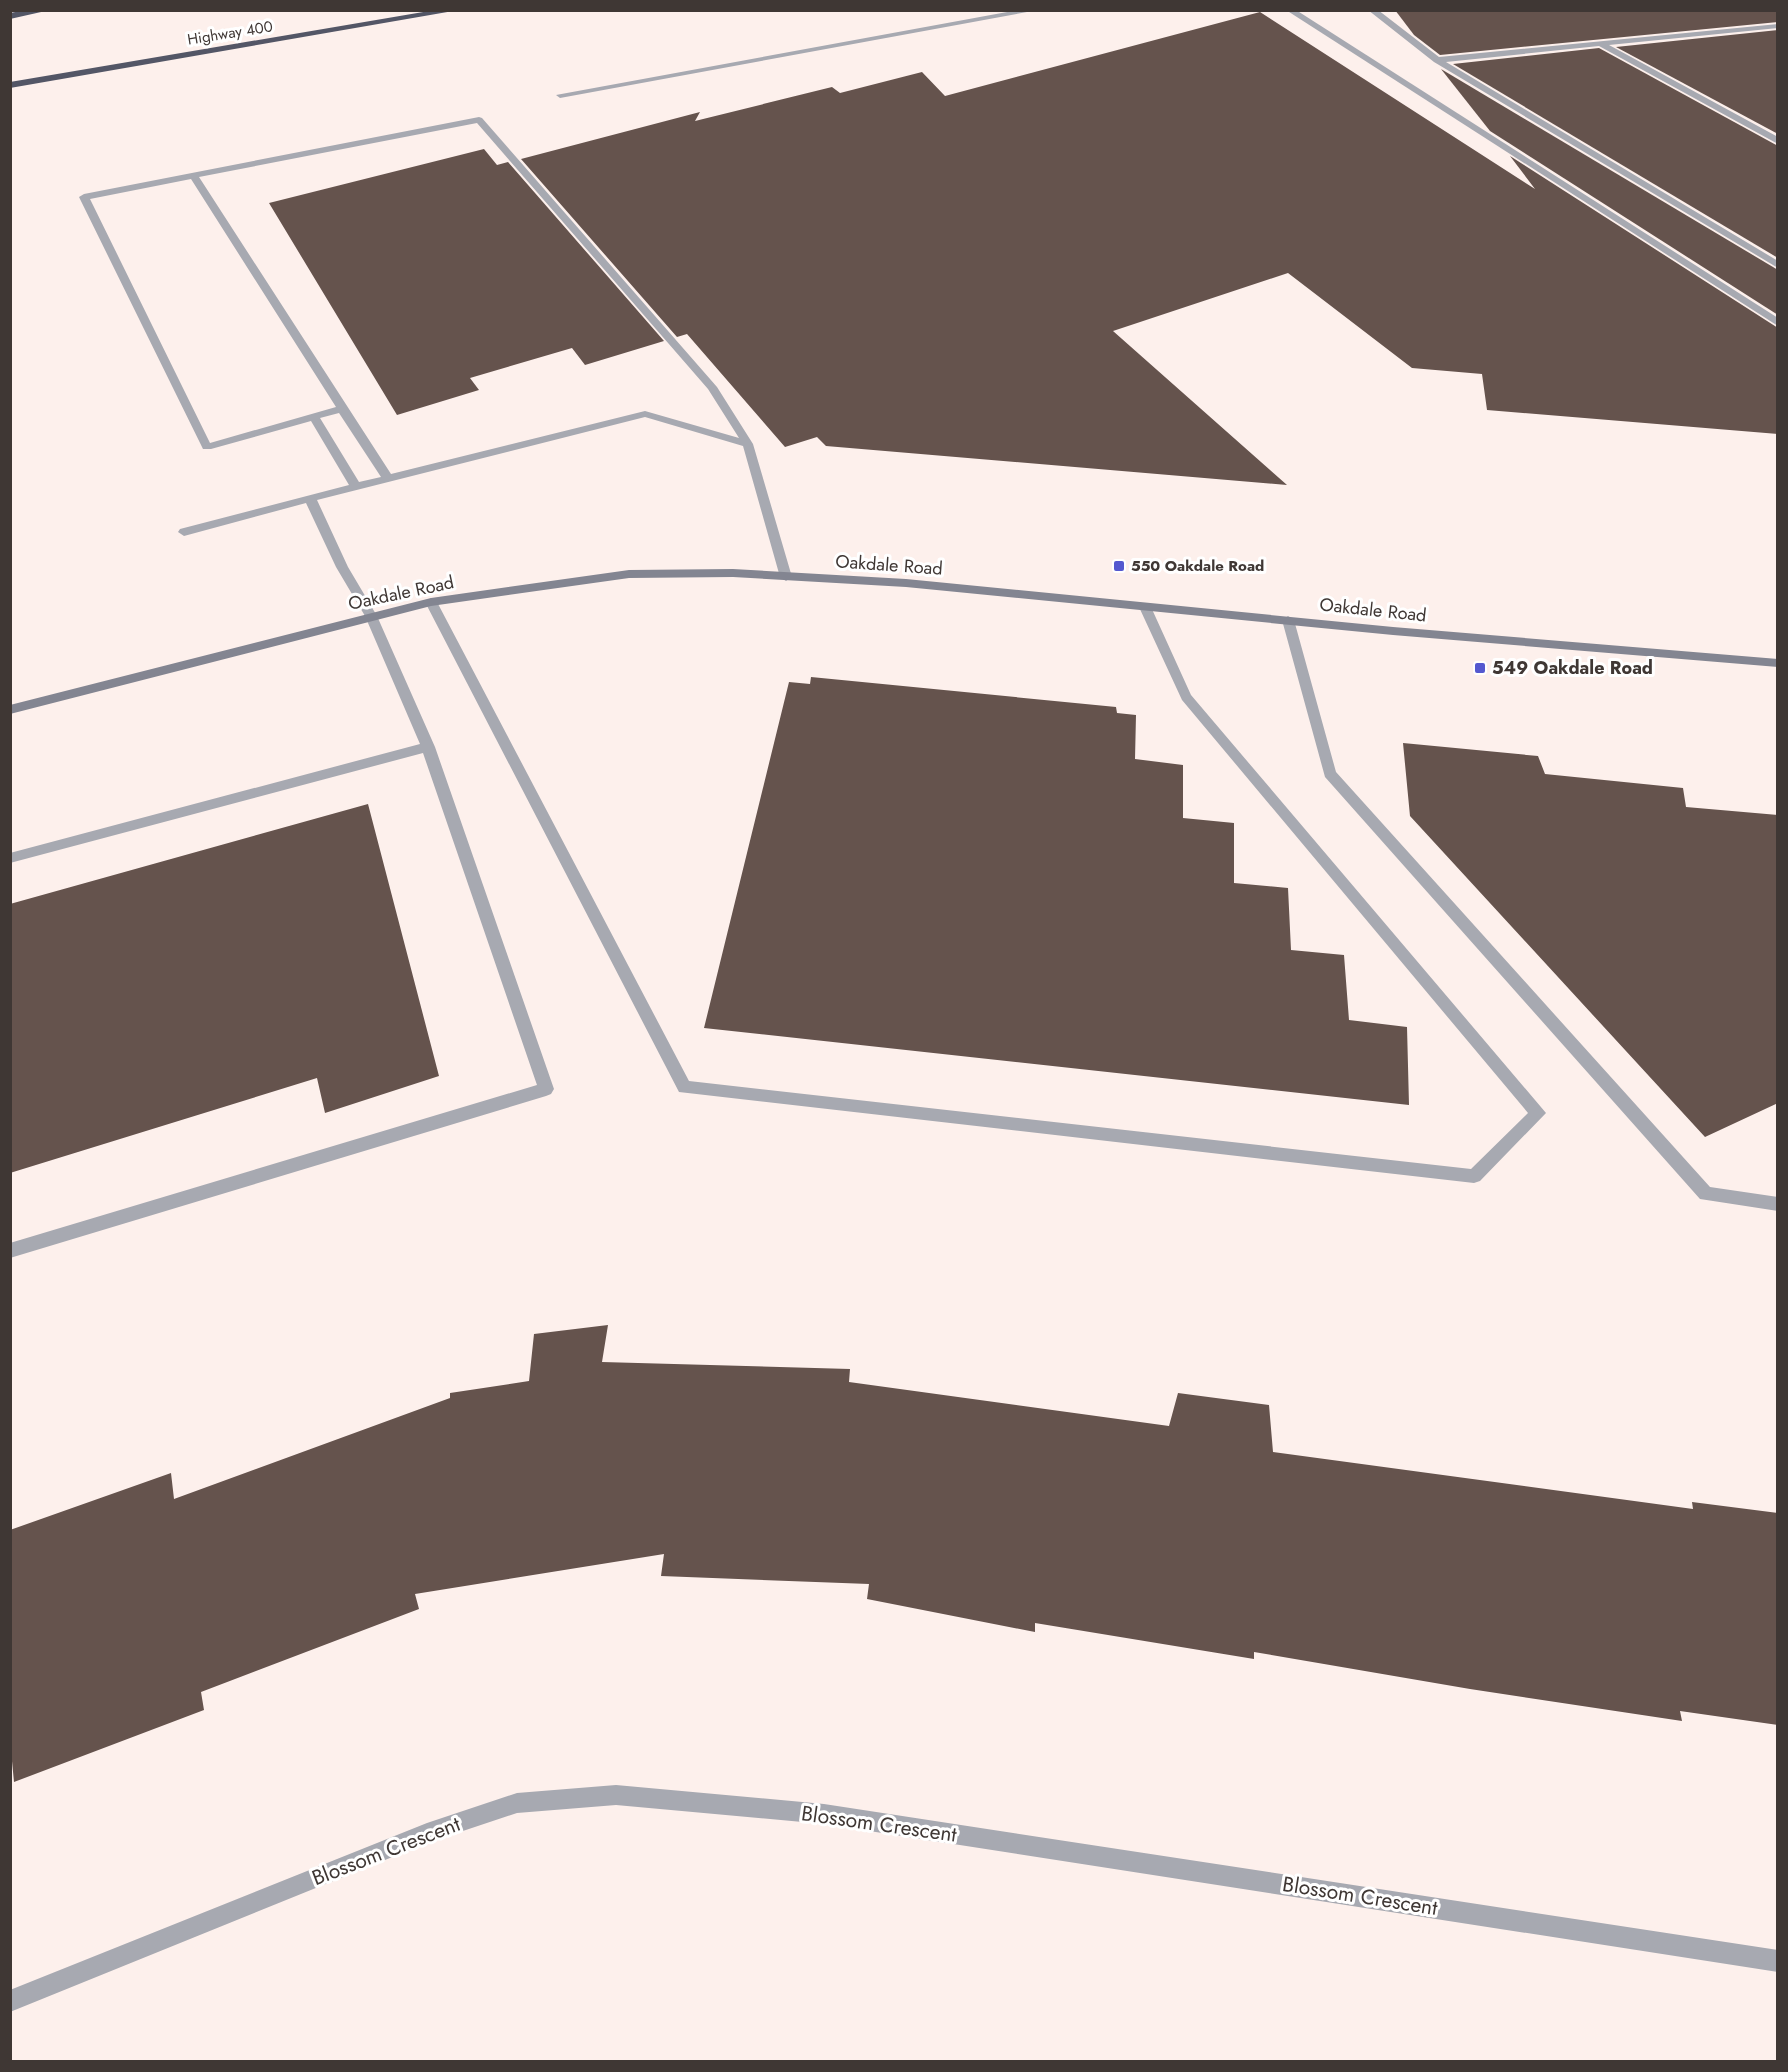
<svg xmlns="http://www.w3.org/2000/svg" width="1788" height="2072" font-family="Jost,sans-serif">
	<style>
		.building { fill: #65534d }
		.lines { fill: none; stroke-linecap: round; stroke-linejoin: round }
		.lane { fill: #a7a9b1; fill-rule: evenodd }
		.street { fill: #a7a9b1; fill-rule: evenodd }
		.secondary { fill: #838591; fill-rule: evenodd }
		.highway { fill: #535666; fill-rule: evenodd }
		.poi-dot { fill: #5458cf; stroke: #fff; stroke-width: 2 }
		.labels { text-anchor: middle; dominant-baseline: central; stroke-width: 6; stroke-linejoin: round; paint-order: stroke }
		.far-street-label { font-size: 15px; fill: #3f3734; stroke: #fff }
		.far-poi-label { font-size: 15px; font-weight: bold; fill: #3f3734; stroke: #fff; text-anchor: start }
		.street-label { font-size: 18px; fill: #3f3734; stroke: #fff }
		.poi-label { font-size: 18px; font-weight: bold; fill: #3f3734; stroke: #fff; text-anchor: start }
		.near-street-label { font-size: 21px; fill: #3f3734; stroke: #fff }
	</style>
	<rect width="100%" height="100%" fill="#fdf0ec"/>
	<g class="building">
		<polygon points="1395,10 1778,10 1778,22 1440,55 1414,35"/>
		<polygon points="1260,12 1535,189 1510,156 1778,328 1778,434 1487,410 1482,374 1412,368 1288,273 1113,331 1287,485 826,446 817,437 785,447 687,334 677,337 521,159 700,112 695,121 832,87 840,93 922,72 945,96"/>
		<polygon points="1778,30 1778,134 1616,47"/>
		<polygon points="1599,48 1778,146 1778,258 1453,64"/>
		<polygon points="1441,69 1778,270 1778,315 1490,131"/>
		<polygon points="484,149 497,165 508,162 664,341 585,365 572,348 470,378 479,390 397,415 269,203"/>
		<polygon points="811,677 1116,707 1117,713 1136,715 1135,759 1183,765 1183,818 1234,823 1234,883 1288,888 1291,950 1344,955 1349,1020 1407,1027 1409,1105 704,1028 789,682 810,684"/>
		<polygon points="1403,743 1538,756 1545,774 1683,788 1686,807 1778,815 1778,1103 1705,1137 1410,816"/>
		<polygon points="368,804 439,1076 325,1113 317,1078 10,1173 10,904"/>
		<polygon points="608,1325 602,1362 850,1369 849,1382 1169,1426 1178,1393 1269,1405 1273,1452 1693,1509 1692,1502 1778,1513 1778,1725 1680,1711 1682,1721 1470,1689 1254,1652 1254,1659 1035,1623 1035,1632 867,1599 869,1584 661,1576 664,1554 415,1594 419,1609 201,1692 204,1710 14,1782 10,1740 10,1530 171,1473 174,1499 450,1398 450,1393 529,1381 534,1334"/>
	</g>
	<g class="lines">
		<g class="lane">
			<polygon points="1018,10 1038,10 560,98 556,95"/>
			<polygon points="1286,10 1296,10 1778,318 1778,326"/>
			<polygon points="1368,10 1378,10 1439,57 1778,24 1778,28 1609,45 1778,137 1778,144 1599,46 1446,62 1778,261 1778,268 1434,62"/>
			<path d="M479 117 482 118 717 387 753 444 792 577 786 581 780 577 743 446 645 417 317 500 348 567 377 616 435 747 554 1089 551 1094 546 1096 10 1258V1243L537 1085 423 753 10 863V853L420 744 365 616 336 567 306 503 184 536 178 532 180 529 349 485 311 421 211 449H203L79 197 84 194ZM477 123 708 389 739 438 645 411 391 474 199 177ZM191 179 336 407 210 443 90 199ZM339 413 381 477 359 482 320 418Z"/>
			<polygon points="431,598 437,602 689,1081 1471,1169 1528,1113 1182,700 1139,607 1145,603 1151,607 1191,695 1546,1113 1480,1181 1474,1183 679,1092 425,602"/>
			<polygon points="1288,616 1294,620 1336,772 1710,1187 1778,1197 1778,1211 1700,1199 1325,777 1282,620"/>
		</g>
		<polygon class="street" points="616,1785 824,1804 1778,1950 1778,1972 824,1824 616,1805 517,1813 427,1843 10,2012 10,1990 427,1823 517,1793"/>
		<polygon class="secondary" points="733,569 906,579 1393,627 1778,659 1778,667 1393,635 906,587 733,577 629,578 431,606 10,714 10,705 431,598 629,570"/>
		<g class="highway">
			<polygon points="26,10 50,10 10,19 10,13"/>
			<polygon points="435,10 459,10 10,88 10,82"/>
		</g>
	</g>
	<g class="poi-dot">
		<rect x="1113" y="560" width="12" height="12" rx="3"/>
		<rect x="1474" y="662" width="12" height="12" rx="3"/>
	</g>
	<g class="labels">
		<g class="far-street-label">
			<text transform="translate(230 33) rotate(-9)">Highway 400</text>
		</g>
		<g class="far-poi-label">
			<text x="1131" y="566">550 Oakdale Road</text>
		</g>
		<g class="street-label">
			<text transform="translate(889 565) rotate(4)">Oakdale Road</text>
			<text transform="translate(401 593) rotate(-12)">Oakdale Road</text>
			<text transform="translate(1373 610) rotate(6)">Oakdale Road</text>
		</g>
		<g class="poi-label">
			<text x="1492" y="668">549 Oakdale Road</text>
		</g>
		<g class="near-street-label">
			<text transform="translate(879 1824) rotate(8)">Blossom Crescent</text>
			<text transform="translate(386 1851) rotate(-21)">Blossom Crescent</text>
			<text transform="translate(1360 1896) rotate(9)">Blossom Crescent</text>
		</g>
	</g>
	<rect width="1788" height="2072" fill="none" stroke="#3f3734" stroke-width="24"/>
</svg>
